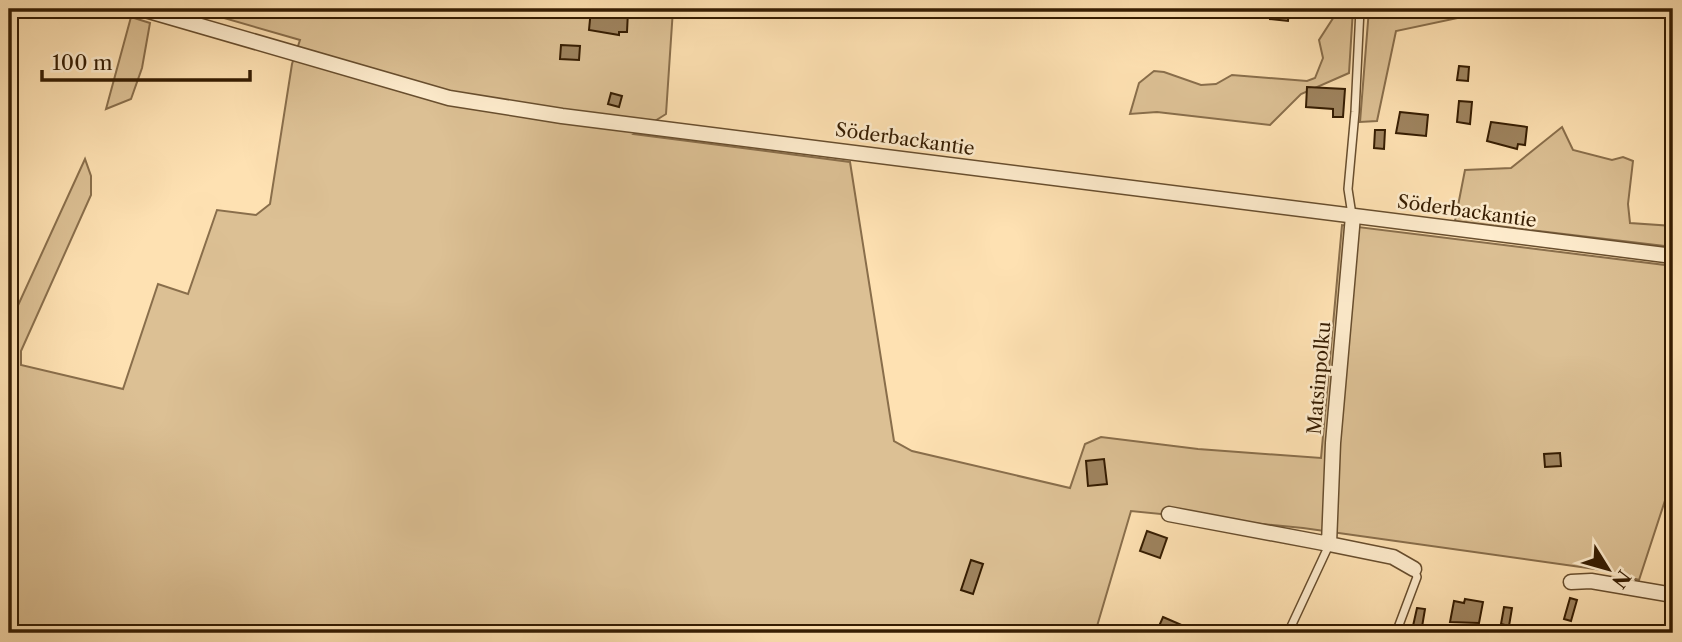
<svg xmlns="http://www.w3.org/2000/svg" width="1682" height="642" font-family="'Libre Caslon Text',serif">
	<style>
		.green { fill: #dcc094; stroke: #896e4b; stroke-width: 2 }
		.building { fill: #9e835e; stroke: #361d02; stroke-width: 2 }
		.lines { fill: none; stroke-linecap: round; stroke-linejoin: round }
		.service-casing { stroke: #684e2e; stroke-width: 10 }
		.minor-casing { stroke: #684e2e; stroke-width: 17 }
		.service { stroke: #feeccd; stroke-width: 7 }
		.minor { stroke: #feeccd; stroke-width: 14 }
		.labels { text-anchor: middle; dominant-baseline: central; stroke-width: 5; stroke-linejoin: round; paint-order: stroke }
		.street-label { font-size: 19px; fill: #361d02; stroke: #feeccd }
	</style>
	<rect width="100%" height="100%" fill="#fee1b2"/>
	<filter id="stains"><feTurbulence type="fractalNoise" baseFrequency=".00286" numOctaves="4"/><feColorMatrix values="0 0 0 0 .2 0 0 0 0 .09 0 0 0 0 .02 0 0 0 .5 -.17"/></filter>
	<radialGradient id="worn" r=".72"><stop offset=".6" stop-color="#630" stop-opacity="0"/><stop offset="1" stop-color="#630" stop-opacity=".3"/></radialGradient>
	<g class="green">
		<polygon points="193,9 673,9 666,114 634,134 850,162 894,441 912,451 1070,488 1085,444 1101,437 1198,449 1321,458 1342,225 1673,266 1673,476 1639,580 1609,571 1303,528 1131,511 1095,633 9,633 9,325 85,159 91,176 91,195 21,351 21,365 123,389 158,284 188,294 217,210 256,215 270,204 292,64 300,40"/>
		<polygon points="1339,9 1353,9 1349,73 1301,94 1270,125 1157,112 1130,114 1139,83 1154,71 1164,72 1201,85 1216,84 1232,75 1307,81 1315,78 1323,58 1319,40"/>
		<polygon points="1369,9 1500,9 1396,31 1377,121 1360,122"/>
		<polygon points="131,17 150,23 142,68 131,99 106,109"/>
		<polygon points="1562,127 1573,150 1612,160 1623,157 1633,161 1628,204 1630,223 1673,226 1673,247 1455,221 1465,170 1511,168"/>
	</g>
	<g class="building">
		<polygon points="591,9 628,11 627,32 619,32 619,35 589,30"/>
		<polygon points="1271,9 1289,9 1288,21 1270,19"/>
		<polygon points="561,45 580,46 579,60 560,59"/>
		<polygon points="1459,66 1469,67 1468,81 1457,80"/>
		<polygon points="1307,87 1345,89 1343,117 1333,117 1333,109 1306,107"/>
		<polygon points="611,93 622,96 619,107 608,104"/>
		<polygon points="1459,101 1472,102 1470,124 1457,122"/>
		<polygon points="1400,112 1428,115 1426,136 1396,133"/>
		<polygon points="1491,122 1527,127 1525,145 1518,144 1517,149 1487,141"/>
		<polygon points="1375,130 1385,130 1384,149 1374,148"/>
		<polygon points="1560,453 1561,466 1545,467 1544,454"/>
		<polygon points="1104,459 1107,484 1088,486 1086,461"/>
		<polygon points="1147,531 1167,538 1160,558 1140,551"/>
		<polygon points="971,560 983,564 973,594 961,590"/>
		<polygon points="1570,598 1577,600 1571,621 1564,619"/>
		<polygon points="1465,599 1483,602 1479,623 1450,622 1454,601 1464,603"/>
		<polygon points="1504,607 1512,608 1509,626 1501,624"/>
		<polygon points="1417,608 1425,609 1422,627 1413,626"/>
		<polygon points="1163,617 1191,629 1190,633 1156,633"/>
	</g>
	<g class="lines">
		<g class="service-casing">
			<g id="service">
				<polyline points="1352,215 1348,189 1355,112 1360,9"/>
				<polyline points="1288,633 1329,545"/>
				<polyline points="1396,633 1417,577 1414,569"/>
			</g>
		</g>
		<g class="minor-casing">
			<g id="minor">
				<polyline points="142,9 449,98 562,116 1673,256"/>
				<polyline points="1169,514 1329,544 1333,443 1353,216"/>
				<polyline points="1329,544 1393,557 1414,569"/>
				<polyline points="1571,582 1591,581 1673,595"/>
			</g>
		</g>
		<use href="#service" class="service"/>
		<use href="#minor" class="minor"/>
	</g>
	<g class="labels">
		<g class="street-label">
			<text transform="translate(905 139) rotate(8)">Söderbackantie</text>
			<text transform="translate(1467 211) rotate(8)">Söderbackantie</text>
			<text transform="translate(1319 378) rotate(-85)">Matsinpolku</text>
		</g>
	</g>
	<rect width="1682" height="642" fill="none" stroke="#fee1b2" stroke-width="35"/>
	<rect x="10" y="10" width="1661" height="621" fill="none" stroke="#361d02" stroke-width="3.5"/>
	<rect x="18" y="18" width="1647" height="607" fill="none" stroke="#361d02" stroke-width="2"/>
	<g transform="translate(1608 569) rotate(127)" stroke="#feeccd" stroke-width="5" paint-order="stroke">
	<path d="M0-5L12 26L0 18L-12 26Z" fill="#361d02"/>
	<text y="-10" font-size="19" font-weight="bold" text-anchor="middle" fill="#361d02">N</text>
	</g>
	<path d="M42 70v10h208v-10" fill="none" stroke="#361d02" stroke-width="3.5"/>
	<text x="52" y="70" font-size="21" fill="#361d02" stroke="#feeccd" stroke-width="5" paint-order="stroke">100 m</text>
	<rect width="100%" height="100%" filter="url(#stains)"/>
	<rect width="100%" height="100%" fill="url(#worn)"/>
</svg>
